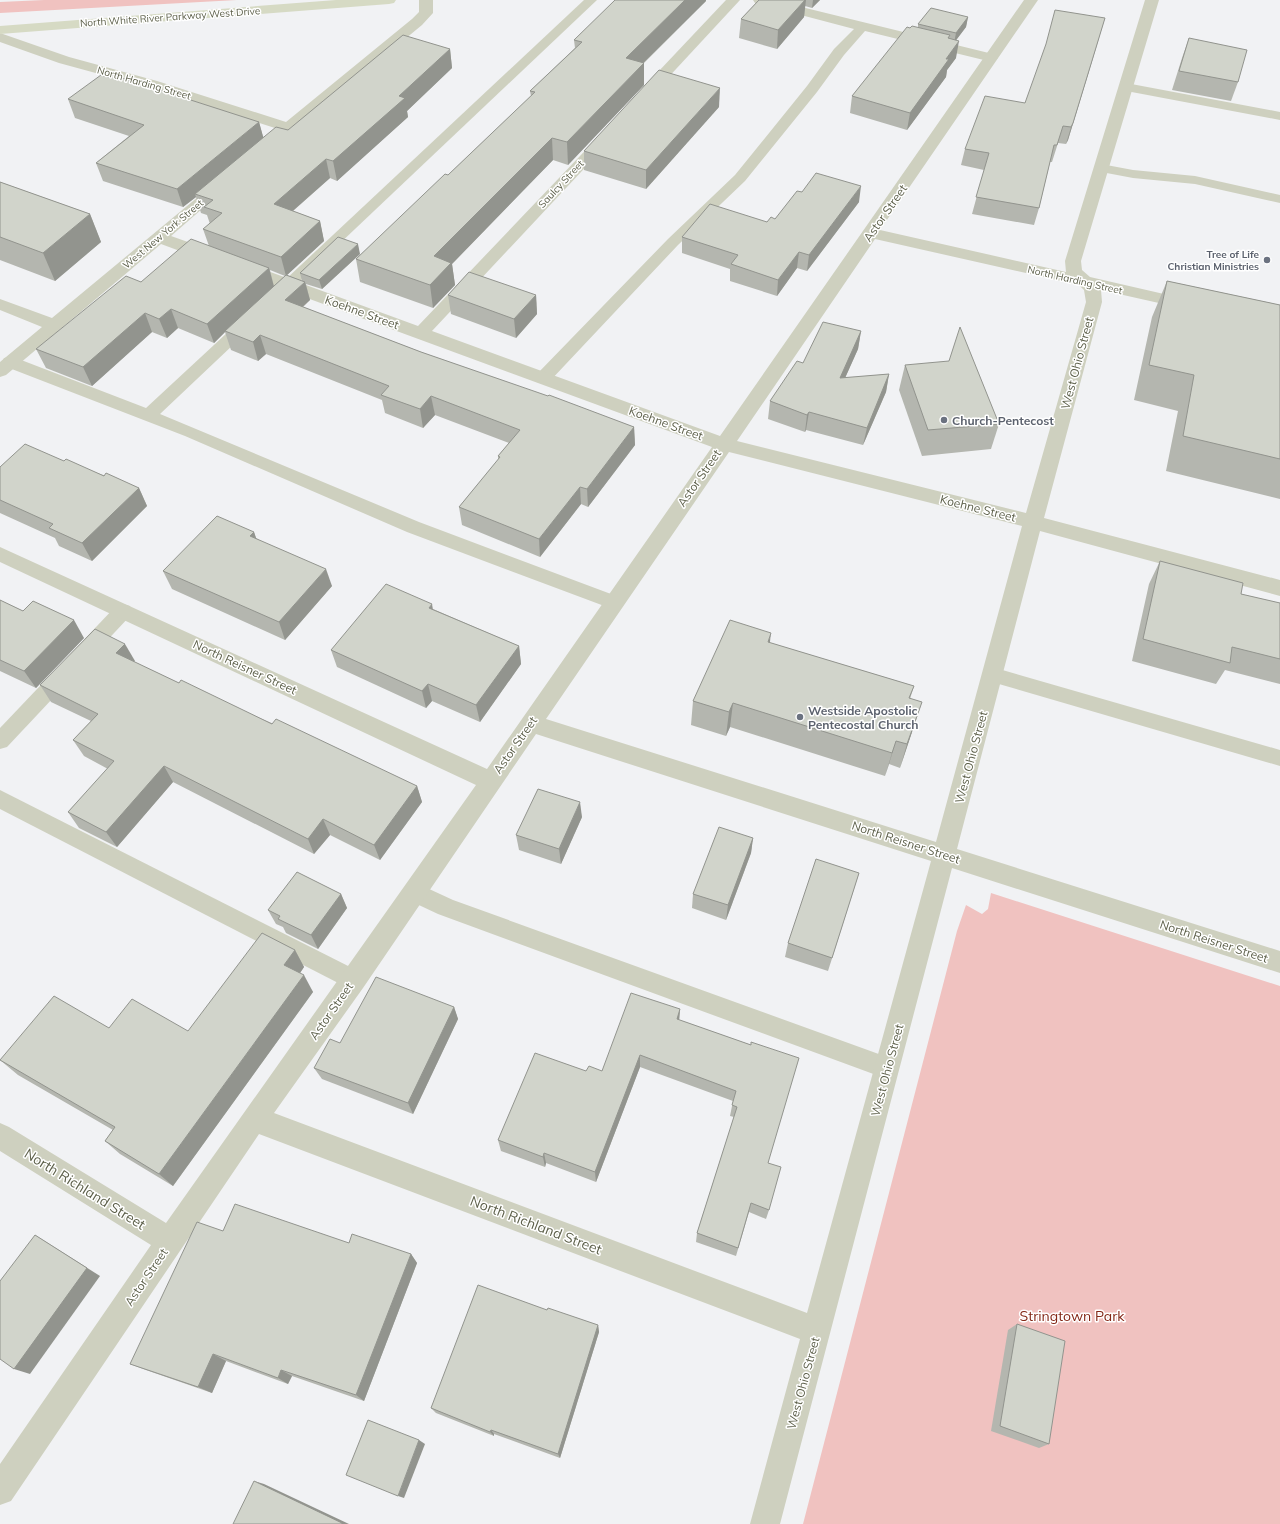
<svg xmlns="http://www.w3.org/2000/svg" width="1280" height="1524" font-family="Mulish,sans-serif">
	<style>
		.green { fill: #f0c2c0 }
		.lines { fill: none; stroke-linecap: round; stroke-linejoin: round }
		.service { fill: #ced0bf; fill-rule: evenodd }
		.minor { fill: #ced0bf; fill-rule: evenodd }
		.secondary { fill: #d6dac4; fill-rule: evenodd }
		.wall { fill: #b4b6af; fill-rule: evenodd }
		.shaded-wall { fill: #92948e }
		.building { fill: #d1d4cb; stroke: #92948e }
		.worship-dot { fill: #6b7280; stroke: #fff; stroke-width: 1.5 }
		.labels { text-anchor: middle; dominant-baseline: central; stroke-width: 3; stroke-linejoin: round; paint-order: stroke }
		.far-street-label { font-size: 10px; fill: #5c5f49; stroke: #fff }
		.far-worship-label { font-size: 10px; font-weight: bold; fill: #5b616d; stroke: #fff; text-anchor: end }
		.street-label { font-size: 12px; fill: #5c5f49; stroke: #fff }
		.worship-label { font-size: 12px; font-weight: bold; fill: #5b616d; stroke: #fff; text-anchor: start }
		.near-street-label { font-size: 14px; fill: #5c5f49; stroke: #fff }
		.near-park-label { font-size: 14px; fill: #832716; stroke: #fff }
	</style>
	<rect width="100%" height="100%" fill="#f1f2f4"/>
	<g class="green">
		<polygon points="44,0 237,0 0,13 0,2"/>
		<polygon points="991,893 1280,986 1280,1524 803,1524 957,931 966,905 982,914 988,909"/>
	</g>
	<g class="lines">
		<g class="service">
			<polygon points="584,0 597,0 280,300 275,302 270,300 267,297 270,294"/>
			<polygon points="753,0 773,0 997,55 998,58 992,62 865,31 844,55 817,92 745,181 678,245 549,382 543,383 537,382 535,378 537,374 668,239 735,175 807,86 834,49 854,29 755,3"/>
			<polygon points="1126,83 1280,112 1280,120 1121,90 1119,87 1121,84"/>
			<polygon points="1101,164 1133,170 1195,176 1280,195 1280,203 1195,184 1133,178 1096,171 1094,168 1096,165"/>
			<polygon points="247,318 252,319 255,323 252,327 160,414 419,522 619,597 622,602 619,607 613,609 607,607 407,532 185,436 4,366 2,362 4,358 10,357 16,358 146,408 242,319"/>
			<polygon points="123,604 130,606 132,611 130,616 7,747 0,749 0,728 116,606"/>
			<polygon points="992,667 1280,750 1280,766 985,680 982,675 985,670"/>
			<polygon points="0,790 362,973 365,980 362,987 354,990 346,987 0,809"/>
			<polygon points="414,882 453,900 887,1057 895,1060 899,1068 895,1076 887,1079 438,914 406,899 403,892 406,885"/>
		</g>
		<g class="minor">
			<polygon points="419,0 433,0 433,13 422,25 269,151 259,151 256,148 278,129 147,87 59,63 0,42 0,33 69,57 157,81 286,122 412,19 419,12"/>
			<polygon points="726,0 740,0 651,96 641,96 639,93 641,90"/>
			<path d="M1024 0H1038L880 230 1066 272 1065 261 1145 0H1159L1081 261 1082 270 1090 277 1190 300 1196 301 1198 305 1196 309 1190 310 1101 290 1102 302 1044 518 1280 580V596L1040 531 957 849 1280 951V973L952 868 780 1524H750L800 1339 259 1134 11 1501 0 1505V1464L151 1245 0 1151V1123L9 1127 166 1223 476 785 0 562V547L487 769 712 447 239 273 237 269 239 265 245 264 251 265 418 326 600 135H610L613 138 610 141 432 331 720 436ZM875 239 1079 285 1084 290 1086 302 1026 513 737 441ZM729 452 1022 526 936 842 546 719ZM536 734 931 861 807 1313 274 1113 363 988Z"/>
			<polygon points="221,180 226,182 229,185 226,188 171,236 216,252 218,256 216,260 210,261 204,260 161,244 6,375 0,377 0,362 42,327 0,310 0,299 52,318 216,182"/>
		</g>
		<polygon class="secondary" points="336,0 396,0 394,3 389,4 0,34 0,26"/>
	</g>
	<g class="wall">
		<polygon points="759,0 820,0 812,8 805,6 804,17 777,49 739,38 741,19"/>
		<polygon points="706,1 644,63 644,85 568,165 553,160 452,264 455,285 433,308 360,282 356,259 448,175 531,96 530,91 575,48 574,40"/>
		<polygon points="968,17 966,27 956,40 956,58 947,70 946,77 907,130 850,113 852,96 910,28 918,28 918,24"/>
		<polygon points="1105,18 1068,140 1066,144 1058,143 1052,162 1050,162 1039,208 1034,225 972,214 984,170 961,165 965,149 1025,103"/>
		<polygon points="1189,38 1238,82 1231,101 1172,90 1182,58"/>
		<path d="M450 49 452 68 407 111 408 117 337 181 330 178 293 211 320 221 324 241 287 275 302 281 300 273 360 254 322 289 306 284 310 300 303 307 421 352 634 427 635 445 588 507 581 504 540 557 462 525 459 507 498 460V456L509 443 435 415 423 428 385 413 382 400 266 354 258 361 231 350 225 332 214 343 178 328 167 338 152 332 92 386 46 368 36 349 141 282 209 246 203 229 210 224 207 215 201 213 196 197 183 207 103 181 96 163 129 136 75 118 68 99 259 122 263 137 288 130ZM270 270 285 276 274 286Z"/>
		<polygon points="719,107 646,189 584,170 584,151"/>
		<polygon points="0,182 90,214 101,242 55,281 0,260"/>
		<polygon points="802,192 859,202 807,271 797,268 777,296 730,281 730,269 682,253 682,237 767,222 775,219"/>
		<polygon points="1167,281 1280,305 1280,499 1166,471 1178,411 1134,400 1152,317"/>
		<polygon points="448,295 536,295 537,314 516,338 451,314"/>
		<polygon points="861,331 858,349 845,378 889,374 886,392 863,445 806,430 805,432 768,419 770,401 803,363"/>
		<polygon points="905,365 999,424 991,449 922,456 899,390"/>
		<polygon points="64,461 139,488 147,506 92,561 59,546 55,538 0,513 0,467"/>
		<polygon points="254,532 256,538 332,586 285,640 172,589 163,571"/>
		<polygon points="1160,561 1241,594 1280,603 1280,684 1225,670 1216,684 1132,661 1149,584"/>
		<polygon points="0,600 23,611 84,638 36,688 0,671"/>
		<polygon points="433,609 519,646 521,664 480,722 432,701 426,708 337,667 331,650"/>
		<polygon points="770,643 914,686 910,699 914,726 900,768 889,764 885,776 730,727 726,736 691,725 693,701"/>
		<polygon points="135,661 134,662 179,683 417,786 422,802 380,860 330,835 314,854 173,782 117,847 79,828 68,812 108,769 84,756 73,740 91,721 51,702 40,685"/>
		<polygon points="582,817 561,864 519,850 516,835"/>
		<polygon points="753,838 751,853 726,920 692,908 693,894"/>
		<polygon points="859,873 828,971 785,957 788,943"/>
		<polygon points="341,894 347,908 318,949 286,933 283,927 276,924 268,910"/>
		<polygon points="295,950 304,967 300,973 313,992 173,1186 120,1154 105,1141 113,1130 18,1075 0,1060 109,1028 188,1031"/>
		<polygon points="454,1007 458,1019 413,1114 322,1079 314,1068 340,1043"/>
		<polygon points="680,1009 679,1020 751,1045 768,1163 769,1210 766,1219 749,1212 736,1256 696,1242 697,1233 734,1117 730,1116 733,1101 640,1067 596,1182 546,1163 545,1167 501,1151 498,1140 586,1071 602,1071"/>
		<polygon points="223,1231 349,1243 411,1254 417,1263 364,1401 292,1376 288,1384 226,1361 212,1393 146,1370 130,1364"/>
		<polygon points="547,1310 598,1325 599,1332 560,1458 494,1434 494,1436 436,1413 431,1408"/>
		<polygon points="1017,1324 1049,1444 1039,1448 991,1431 1008,1330"/>
	</g>
	<g class="shaded-wall">
		<polygon points="685,0 706,0 706,1 626,80 626,58"/>
		<polygon points="805,0 806,0 804,17 777,49 778,30"/>
		<polygon points="813,0 820,0 812,8"/>
		<polygon points="968,17 966,27 954,43 956,33"/>
		<polygon points="1100,35 1068,140 1066,144 1071,127"/>
		<polygon points="959,41 956,58 947,70 946,77 907,130 910,113 946,59"/>
		<polygon points="450,49 452,68 407,111 408,117 337,181 333,161 399,96"/>
		<polygon points="644,63 644,85 568,165 567,142"/>
		<polygon points="720,88 719,107 646,189 646,170"/>
		<polygon points="259,122 264,140 195,194 196,197 183,207 177,189"/>
		<polygon points="552,138 553,160 452,264 455,285 433,308 430,285 434,256"/>
		<polygon points="326,159 330,178 279,223 274,204"/>
		<polygon points="861,186 859,202 807,271 809,255"/>
		<polygon points="90,214 101,242 55,281 43,253"/>
		<polygon points="320,221 324,241 286,276 281,257"/>
		<polygon points="358,244 360,254 322,289 319,280"/>
		<polygon points="799,252 797,268 777,296 778,280"/>
		<polygon points="269,268 274,287 225,331 225,332 214,343 207,324"/>
		<polygon points="305,282 310,300 290,318 285,300"/>
		<polygon points="536,295 537,314 516,338 514,319"/>
		<polygon points="171,309 178,328 167,338 159,319"/>
		<polygon points="145,313 152,332 92,386 83,367"/>
		<polygon points="861,331 858,349 837,396 840,378"/>
		<polygon points="260,335 266,354 258,361 253,342"/>
		<polygon points="889,374 886,392 863,445 867,428"/>
		<polygon points="431,396 435,415 423,428 420,409"/>
		<polygon points="809,412 806,430 805,432 807,415"/>
		<polygon points="634,427 635,445 588,507 587,489"/>
		<polygon points="580,487 581,504 540,557 539,539"/>
		<polygon points="139,488 147,506 92,561 82,543"/>
		<polygon points="254,532 260,550 250,536"/>
		<polygon points="326,569 332,586 285,640 279,622"/>
		<polygon points="432,604 435,622 429,608"/>
		<polygon points="74,620 84,638 36,688 24,671"/>
		<polygon points="771,633 768,658 768,642"/>
		<polygon points="125,644 135,661 126,670 116,653"/>
		<polygon points="519,646 521,664 480,722 476,705"/>
		<polygon points="428,684 432,701 426,708 422,691"/>
		<polygon points="922,702 900,768 907,744"/>
		<polygon points="733,703 730,727 726,736 729,712"/>
		<polygon points="896,741 889,764 885,776 892,753"/>
		<polygon points="164,766 173,782 117,847 106,832"/>
		<polygon points="417,786 422,802 380,860 374,845"/>
		<polygon points="580,802 582,817 561,864 559,849"/>
		<polygon points="323,819 330,835 314,854 308,839"/>
		<polygon points="753,838 751,853 726,920 728,905"/>
		<polygon points="341,894 347,908 318,949 311,935"/>
		<polygon points="295,950 304,967 294,982 284,965"/>
		<polygon points="304,975 313,992 173,1186 159,1174"/>
		<polygon points="454,1007 458,1019 413,1114 408,1103"/>
		<polygon points="680,1009 679,1022 677,1019"/>
		<polygon points="640,1055 640,1067 596,1182 595,1172"/>
		<polygon points="544,1153 546,1163 545,1167 543,1157"/>
		<polygon points="35,1235 100,1276 30,1374 14,1369"/>
		<polygon points="411,1254 417,1263 364,1401 356,1395"/>
		<polygon points="598,1325 599,1332 560,1458 558,1454"/>
		<polygon points="213,1354 226,1361 212,1393 198,1387"/>
		<polygon points="281,1370 292,1376 288,1384 278,1378"/>
		<polygon points="491,1430 494,1434 494,1436 490,1432"/>
		<polygon points="419,1440 425,1444 404,1498 398,1496"/>
		<polygon points="254,1481 264,1484 349,1524 342,1524"/>
	</g>
	<g class="building">
		<polygon points="615,0 685,0 626,58 644,63 567,142 552,138 434,256 451,263 430,285 356,259 445,174 448,175 535,92 530,91 582,42 574,40"/>
		<polygon points="759,0 805,0 778,30 741,19"/>
		<polygon points="931,8 968,17 956,33 918,24"/>
		<polygon points="1055,10 1105,18 1073,123 1071,127 1063,126 1057,145 1054,145 1039,208 976,197 989,153 965,149 985,96 1025,103 1046,44"/>
		<polygon points="912,26 950,35 948,38 959,41 946,59 949,59 910,113 852,96 907,27 910,28"/>
		<polygon points="403,35 450,49 399,96 405,98 333,161 326,159 274,204 320,221 281,257 203,229 222,213 204,207 213,200 195,194 276,127 288,130"/>
		<polygon points="1189,38 1247,50 1238,82 1179,71"/>
		<polygon points="659,70 720,88 646,170 584,151"/>
		<polygon points="101,75 110,78 113,75 259,122 177,189 96,163 144,125 68,99"/>
		<polygon points="816,173 861,186 809,255 799,252 778,280 731,264 738,255 682,237 710,204 767,222 771,217 775,219 797,191 802,192"/>
		<polygon points="0,182 90,214 43,253 0,237"/>
		<polygon points="338,237 358,244 319,280 300,273"/>
		<polygon points="191,239 269,268 207,324 171,309 159,319 145,313 83,367 36,349 126,276 141,282"/>
		<polygon points="469,272 536,295 514,319 448,295"/>
		<polygon points="286,275 305,282 285,300 421,352 548,396 549,395 634,427 587,489 580,487 539,539 459,507 500,457 498,456 520,430 431,396 420,409 381,395 389,386 260,335 253,342 225,331"/>
		<polygon points="1167,281 1280,305 1280,459 1183,436 1194,375 1149,365"/>
		<polygon points="823,322 861,331 840,378 889,374 867,428 809,412 807,415 770,401 797,361 803,363"/>
		<polygon points="960,327 999,424 928,430 905,365 949,361"/>
		<polygon points="25,444 64,461 66,459 104,476 106,473 139,488 82,543 49,528 53,524 0,500 0,467"/>
		<polygon points="217,516 254,532 250,536 326,569 279,622 163,571"/>
		<polygon points="1160,561 1243,583 1241,594 1280,603 1280,659 1232,647 1230,663 1143,639"/>
		<polygon points="386,584 432,604 429,608 519,646 476,705 428,684 422,691 331,650"/>
		<polygon points="0,600 23,611 33,601 74,620 24,671 0,660"/>
		<polygon points="730,620 771,633 768,642 914,686 909,698 922,702 907,744 896,741 892,753 733,703 729,712 693,701"/>
		<polygon points="95,629 125,644 116,653 179,683 181,680 272,724 276,719 417,786 374,845 323,819 308,839 164,766 106,832 68,812 114,761 73,740 98,714 40,685"/>
		<polygon points="538,789 580,802 559,849 516,835"/>
		<polygon points="719,827 753,838 728,905 693,894"/>
		<polygon points="816,859 859,873 832,958 788,943"/>
		<polygon points="297,872 341,894 311,935 278,919 280,916 268,910"/>
		<polygon points="262,933 295,950 284,965 304,975 159,1174 105,1141 115,1127 0,1060 54,996 109,1028 132,999 188,1031"/>
		<polygon points="376,977 454,1007 408,1103 314,1068 330,1039 340,1043"/>
		<polygon points="631,993 680,1009 677,1019 751,1045 751,1042 799,1058 768,1163 781,1167 769,1210 751,1203 738,1248 697,1233 737,1107 732,1105 736,1091 640,1055 595,1172 544,1153 543,1157 498,1140 535,1053 586,1071 589,1066 602,1071"/>
		<polygon points="235,1204 349,1243 352,1234 411,1254 356,1395 281,1370 278,1378 213,1354 198,1387 130,1364 197,1222 223,1231"/>
		<polygon points="35,1235 87,1268 14,1369 0,1359 0,1281"/>
		<polygon points="478,1285 547,1310 548,1308 598,1325 558,1454 491,1430 490,1432 431,1408"/>
		<polygon points="1017,1324 1065,1341 1049,1444 1000,1426"/>
		<polygon points="368,1420 419,1440 398,1496 346,1475"/>
		<polygon points="254,1481 342,1523 342,1524 233,1524"/>
	</g>
	<g class="worship-dot">
		<circle cx="1267" cy="260" r="4"/>
		<circle cx="944" cy="420" r="4"/>
		<circle cx="800" cy="717" r="4"/>
	</g>
	<g class="labels">
		<g class="far-street-label">
			<text transform="translate(170 17) rotate(-4)">North White River Parkway West Drive</text>
			<text transform="translate(144 83) rotate(16)">North Harding Street</text>
			<text transform="translate(561 184) rotate(-47)">Saulcy Street</text>
			<text transform="translate(163 234) rotate(-40)">West New York Street</text>
			<text transform="translate(1075 280) rotate(13)">North Harding Street</text>
		</g>
		<g class="far-worship-label">
			<text x="1259" y="254">Tree of Life<tspan x="1259" dy="12">Christian Ministries</tspan></text>
		</g>
		<g class="street-label">
			<text transform="translate(885 213) rotate(-55)">Astor Street</text>
			<text transform="translate(362 312) rotate(20)">Koehne Street</text>
			<text transform="translate(1077 363) rotate(-75)">West Ohio Street</text>
			<text transform="translate(666 423) rotate(20)">Koehne Street</text>
			<text transform="translate(699 478) rotate(-55)">Astor Street</text>
			<text transform="translate(978 508) rotate(14)">Koehne Street</text>
			<text transform="translate(245 667) rotate(25)">North Reisner Street</text>
			<text transform="translate(515 745) rotate(-55)">Astor Street</text>
			<text transform="translate(971 757) rotate(-75)">West Ohio Street</text>
			<text transform="translate(906 842) rotate(18)">North Reisner Street</text>
			<text transform="translate(1214 941) rotate(18)">North Reisner Street</text>
			<text transform="translate(331 1011) rotate(-55)">Astor Street</text>
			<text transform="translate(887 1070) rotate(-75)">West Ohio Street</text>
			<text transform="translate(146 1277) rotate(-56)">Astor Street</text>
			<text transform="translate(803 1383) rotate(-75)">West Ohio Street</text>
		</g>
		<g class="worship-label">
			<text x="952" y="420">Church-Pentecost</text>
			<text x="808" y="710">Westside Apostolic<tspan x="808" dy="14">Pentecostal Church</tspan></text>
		</g>
		<g class="near-street-label">
			<text transform="translate(85 1189) rotate(32)">North Richland Street</text>
			<text transform="translate(536 1225) rotate(21)">North Richland Street</text>
		</g>
		<g class="near-park-label">
			<text x="1072" y="1316">Stringtown Park</text>
		</g>
	</g>
</svg>
